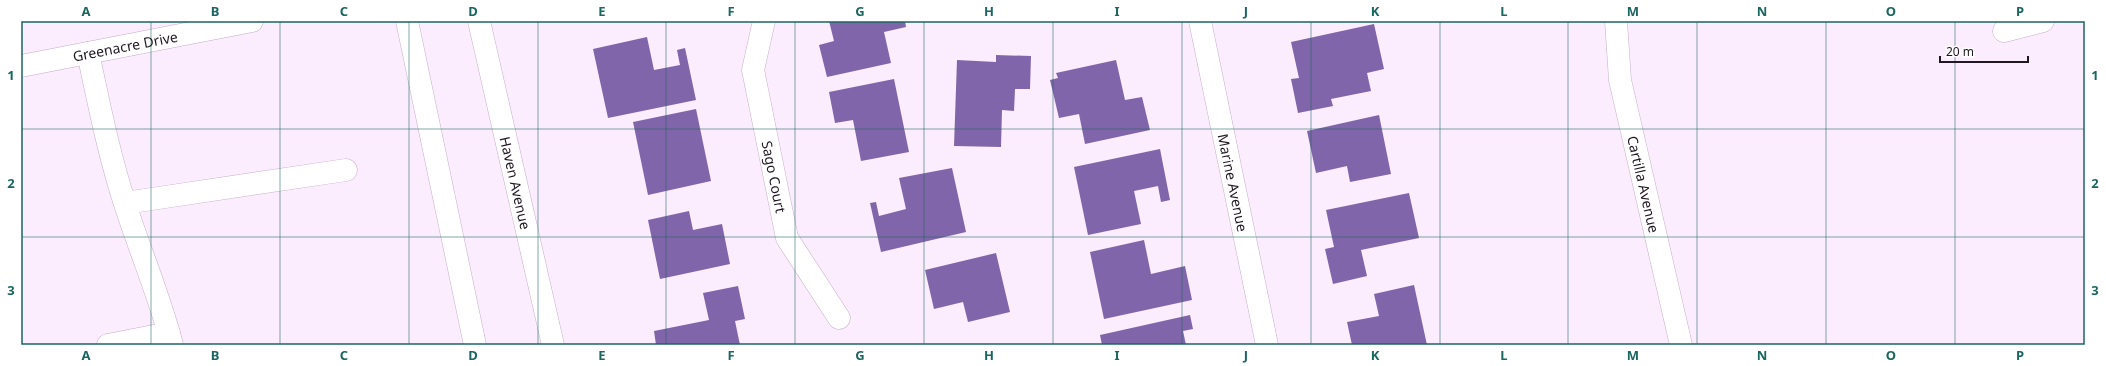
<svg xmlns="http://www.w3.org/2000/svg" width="2106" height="366" font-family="'Noto Sans',sans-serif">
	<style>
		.building { fill: #8065aa }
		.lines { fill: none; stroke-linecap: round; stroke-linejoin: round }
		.minor-casing { stroke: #c5adc9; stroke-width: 23 }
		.major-casing { stroke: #c5adc9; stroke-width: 23 }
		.minor { stroke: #fff; stroke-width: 22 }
		.major { stroke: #fff; stroke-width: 22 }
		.grid { fill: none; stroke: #1a6660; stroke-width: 1; stroke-opacity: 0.55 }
		.labels { text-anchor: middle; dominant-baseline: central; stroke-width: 3; stroke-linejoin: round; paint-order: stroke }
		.street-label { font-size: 14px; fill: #1f1721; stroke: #fff }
		.neatline { fill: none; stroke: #1a6660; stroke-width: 1.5 }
		.grid-label { font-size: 13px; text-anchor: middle; font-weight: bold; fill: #1a6660 }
	</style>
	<rect width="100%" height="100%" fill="#fbecfe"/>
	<g class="building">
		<polygon points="829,21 905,21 906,27 884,32 891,63 827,77 819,45 834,41"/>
		<polygon points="1374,24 1384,69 1367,73 1371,91 1331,99 1333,106 1298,113 1291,79 1299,78 1291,42"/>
		<polygon points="647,37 654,70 680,65 677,50 685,48 696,100 608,118 593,49"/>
		<polygon points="996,55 1031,56 1030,89 1015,89 1014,111 1002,110 1001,147 954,146 957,60 996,62"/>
		<polygon points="1116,60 1125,100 1142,97 1150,130 1085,144 1079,114 1059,118 1050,80 1058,78 1056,73"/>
		<polygon points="894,79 909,152 861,161 853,120 835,123 829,92"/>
		<polygon points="696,109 711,181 648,195 633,122"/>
		<polygon points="1379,115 1391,174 1350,182 1347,166 1316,173 1307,131"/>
		<polygon points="1160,149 1170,200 1161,202 1158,186 1134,191 1141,224 1088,235 1074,167"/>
		<polygon points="952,168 966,232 881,252 870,203 876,202 879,216 906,209 899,178"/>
		<polygon points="1409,193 1419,238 1361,250 1367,276 1333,284 1325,249 1334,247 1326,210"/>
		<polygon points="689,211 693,230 722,224 730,264 660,279 648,220"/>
		<polygon points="1144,240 1151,274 1185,266 1192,300 1104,319 1090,252"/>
		<polygon points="996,253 1010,312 968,322 963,302 934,309 925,270"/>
		<polygon points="1414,285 1427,345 1352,345 1347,322 1379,316 1374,294"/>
		<polygon points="738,286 745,319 735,321 740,345 656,345 654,331 709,320 703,293"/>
		<polygon points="1190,315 1193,329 1183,331 1186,345 1102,345 1100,335"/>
	</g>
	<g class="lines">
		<g class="minor-casing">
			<g id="minor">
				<path id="s1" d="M764 21 753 70 787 238 839 318"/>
				<path id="s2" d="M1200 21 1267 345"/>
				<path id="s3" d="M1616 21 1620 80 1681 345"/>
				<polyline points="2004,31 2043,21"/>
				<path d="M88 53C99 104 109 155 125 204 140 251 160 297 172 345"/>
				<path id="s4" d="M21 66 252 21"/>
				<polyline points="125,203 346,170"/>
				<polyline points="108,345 169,333"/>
			</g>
		</g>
		<g class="major-casing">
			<g id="major">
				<polyline points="407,21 475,345"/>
				<path id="s5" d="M479 21 553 345"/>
			</g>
		</g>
		<use href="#minor" class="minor"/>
		<use href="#major" class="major"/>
	</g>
	<path class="grid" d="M151 21V345M280 21V345M409 21V345M538 21V345M666 21V345M795 21V345M924 21V345M1053 21V345M1182 21V345M1311 21V345M1440 21V345M1568 21V345M1697 21V345M1826 21V345M1955 21V345M21 129H2085M21 237H2085"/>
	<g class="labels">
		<g class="street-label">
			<text stroke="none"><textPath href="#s4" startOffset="106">Greenacre Drive</textPath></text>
			<text stroke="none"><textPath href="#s1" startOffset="159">Sago Court</textPath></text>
			<text stroke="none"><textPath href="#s5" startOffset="166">Haven Avenue</textPath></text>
			<text stroke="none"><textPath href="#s2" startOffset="165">Marine Avenue</textPath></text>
			<text stroke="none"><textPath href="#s3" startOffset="166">Cartilla Avenue</textPath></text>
		</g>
	</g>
	<rect width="2106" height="366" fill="none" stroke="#ffffff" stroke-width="44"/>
	<path d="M1940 56v6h88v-6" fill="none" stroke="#1f1721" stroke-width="2"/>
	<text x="1946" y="56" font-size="12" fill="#1f1721" stroke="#ffffff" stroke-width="3" paint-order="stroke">20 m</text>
	<rect x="22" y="22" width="2062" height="322" class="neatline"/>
	<g class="grid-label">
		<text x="86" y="16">A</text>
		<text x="215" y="16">B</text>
		<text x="344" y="16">C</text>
		<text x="473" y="16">D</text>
		<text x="602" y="16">E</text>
		<text x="731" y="16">F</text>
		<text x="860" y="16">G</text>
		<text x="989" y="16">H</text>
		<text x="1117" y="16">I</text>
		<text x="1246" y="16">J</text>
		<text x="1375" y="16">K</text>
		<text x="1504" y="16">L</text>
		<text x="1633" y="16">M</text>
		<text x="1762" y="16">N</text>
		<text x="1891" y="16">O</text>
		<text x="2020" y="16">P</text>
		<text x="11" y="80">1</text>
		<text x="2095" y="80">1</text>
		<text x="11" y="188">2</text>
		<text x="2095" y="188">2</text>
		<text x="11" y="295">3</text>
		<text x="2095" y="295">3</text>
		<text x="86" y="360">A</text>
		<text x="215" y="360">B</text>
		<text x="344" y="360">C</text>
		<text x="473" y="360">D</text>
		<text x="602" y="360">E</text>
		<text x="731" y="360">F</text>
		<text x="860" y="360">G</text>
		<text x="989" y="360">H</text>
		<text x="1117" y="360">I</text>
		<text x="1246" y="360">J</text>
		<text x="1375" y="360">K</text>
		<text x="1504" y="360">L</text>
		<text x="1633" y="360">M</text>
		<text x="1762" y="360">N</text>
		<text x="1891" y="360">O</text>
		<text x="2020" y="360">P</text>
	</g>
</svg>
